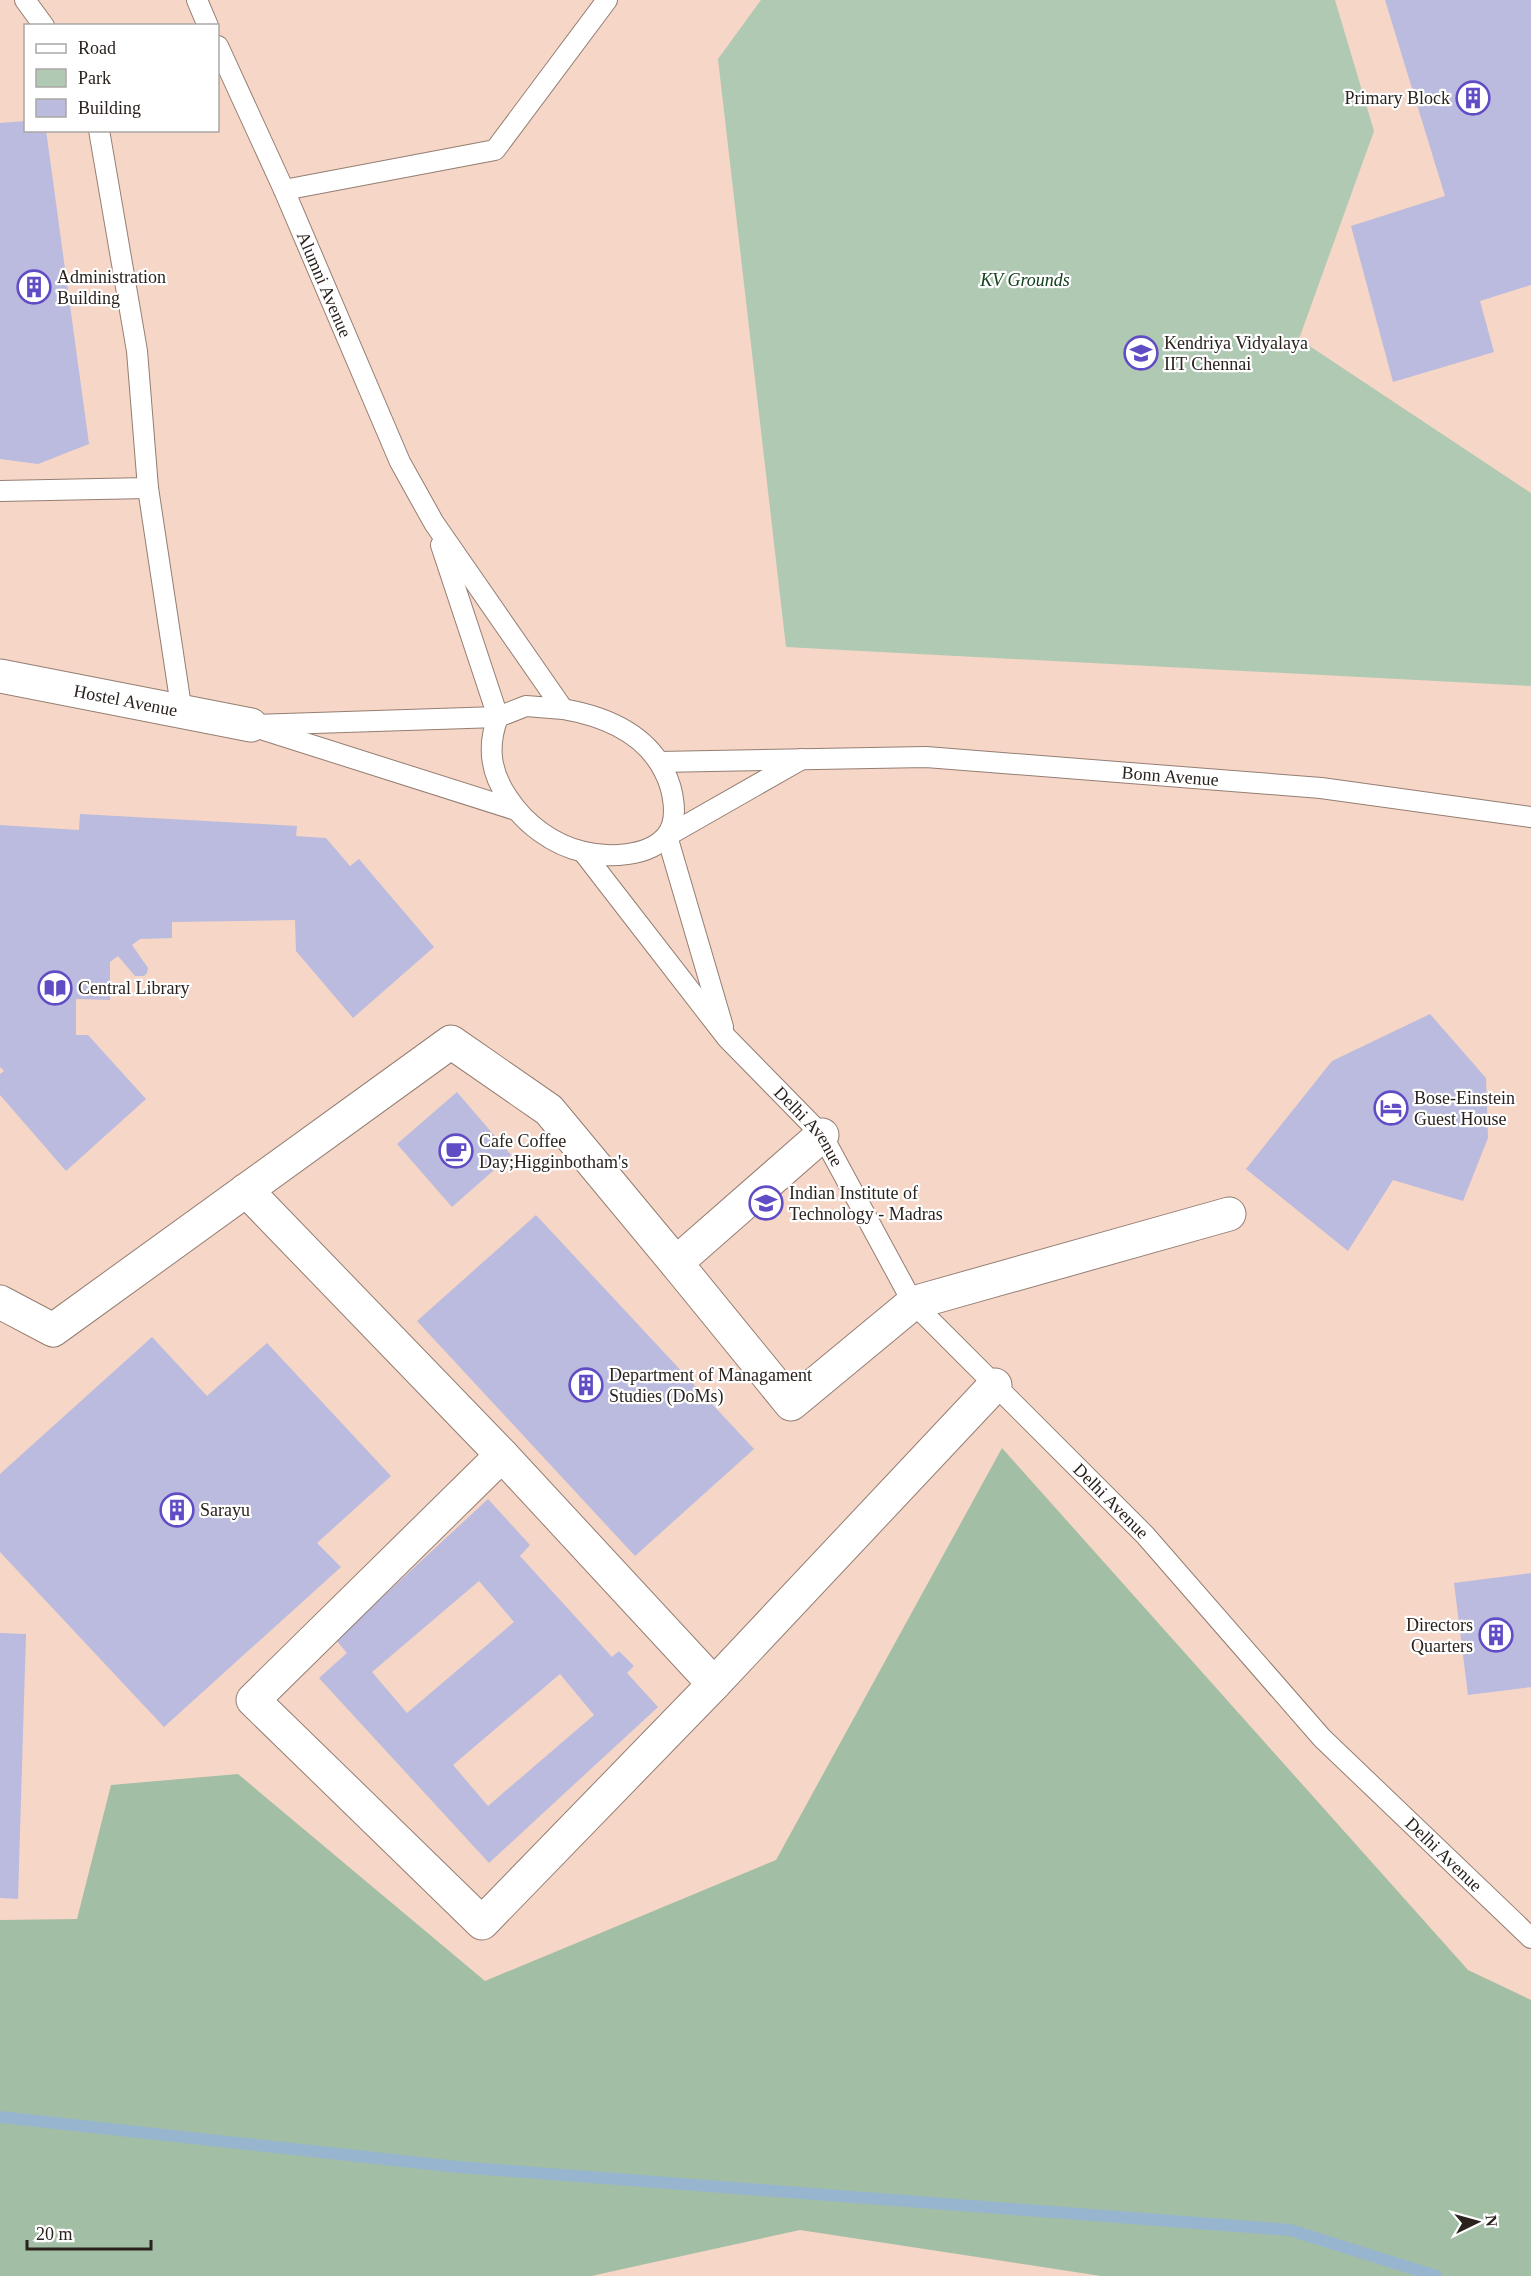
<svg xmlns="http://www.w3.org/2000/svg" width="1531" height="2276" font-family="'Times New Roman',serif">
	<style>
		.built { fill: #f6d6c6; fill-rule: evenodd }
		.green { fill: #b0c9b3 }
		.forest { fill: #a2bfa5 }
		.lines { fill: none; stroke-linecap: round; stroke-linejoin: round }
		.stream { stroke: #98b5cf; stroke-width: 12 }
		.building { fill: #babbde; fill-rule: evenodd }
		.service-casing { stroke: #947e73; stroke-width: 22 }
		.minor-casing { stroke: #947e73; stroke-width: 35 }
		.service { stroke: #fff; stroke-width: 20 }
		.minor { stroke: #fff; stroke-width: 33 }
		.labels { text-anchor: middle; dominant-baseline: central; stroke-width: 4.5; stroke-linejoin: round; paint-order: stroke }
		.poi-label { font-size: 18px; fill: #2b221e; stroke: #fff; text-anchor: start }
		.park-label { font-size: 18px; font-style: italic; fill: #11401c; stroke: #fff }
		.street-label { font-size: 18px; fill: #2b221e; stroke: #fff }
	</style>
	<rect width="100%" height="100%" fill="#fde4d8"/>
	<path class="built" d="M0 0H1531V2276H0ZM26 26H218V130H26Z"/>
	<polygon class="green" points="761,0 1335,0 1374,131 1299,339 1531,493 1531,686 786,647 718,59"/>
	<polygon class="forest" points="1002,1448 1468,1970 1531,2000 1531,2276 1101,2276 800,2230 591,2276 0,2276 0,1920 77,1919 111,1785 238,1774 485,1981 776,1860"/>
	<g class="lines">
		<polyline class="stream" points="0,2117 458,2167 1290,2230 1436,2276"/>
	</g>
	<g class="building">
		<polygon points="1385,0 1531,0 1531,285 1480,301 1494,352 1393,382 1351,226 1445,196"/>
		<polygon points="26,121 26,130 46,130 89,444 38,464 0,459 0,123"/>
		<polygon points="80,814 297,826 296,836 326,838 350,866 359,859 434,947 353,1018 296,951 295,920 172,922 172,938 140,939 132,945 148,968 147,973 144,976 135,976 118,956 110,962 110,1000 76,999 76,1035 88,1035 146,1099 66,1171 0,1095 0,1074 4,1071 0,1067 0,825 79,830"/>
		<polygon points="1430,1014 1486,1078 1488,1138 1463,1201 1393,1180 1348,1251 1246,1169 1332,1061"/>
		<polygon points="457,1092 511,1155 452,1207 397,1144"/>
		<polygon points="536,1215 754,1449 635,1556 417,1321"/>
		<polygon points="152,1337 207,1396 267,1343 391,1476 317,1543 341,1567 164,1727 0,1552 0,1474"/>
		<path d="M488 1499 530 1545 520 1556 612 1657 619 1651 634 1666 627 1673 658 1707 489 1863 319 1678 347 1653 336 1640ZM479 1581 514 1622 407 1713 372 1672ZM560 1674 594 1715 488 1806 453 1765Z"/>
		<polygon points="1531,1573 1531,1687 1468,1695 1454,1583"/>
		<polygon points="0,1633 26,1634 18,1899 0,1898"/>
	</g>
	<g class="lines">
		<g class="service-casing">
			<g id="service">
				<polyline points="25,0 44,26"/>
				<polyline points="197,0 208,26"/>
				<path id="s1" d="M218 46 284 190 400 462 434 523 563 709C603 716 645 733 664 771 673 788 680 820 666 836 649 857 607 858 584 852 553 845 525 824 508 798 490 772 487 746 498 717L526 706 563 709"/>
				<polyline points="99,130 137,351 148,488 182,713"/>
				<polyline points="284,190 495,150 607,0"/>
				<polyline points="0,491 148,488"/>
				<polyline points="251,725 498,717 441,545"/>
				<polyline points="264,730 516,810"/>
				<path id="s2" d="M659 762 926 757 1321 788 1531 817"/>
				<path id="s3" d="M583 852 727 1038 822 1135 913 1303 1145 1535 1322 1738 1531 1938"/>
				<polyline points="723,1027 667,836 802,759"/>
			</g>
		</g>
		<g class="minor-casing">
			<g id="minor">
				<path id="s4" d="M0 676 251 725"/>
				<polyline points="822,1135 676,1263 791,1404 913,1303 1229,1214"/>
				<polyline points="246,1190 502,1455 714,1684"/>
				<polyline points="0,1302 53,1330 451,1042 549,1110 676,1263"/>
				<polyline points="502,1455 253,1700 482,1923 714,1684 995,1385"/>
			</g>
		</g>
		<use href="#service" class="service"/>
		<use href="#minor" class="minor"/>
	</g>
	<defs>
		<g id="building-ring" transform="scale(1.725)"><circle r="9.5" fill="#fff" stroke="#604cc4" stroke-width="1.5"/><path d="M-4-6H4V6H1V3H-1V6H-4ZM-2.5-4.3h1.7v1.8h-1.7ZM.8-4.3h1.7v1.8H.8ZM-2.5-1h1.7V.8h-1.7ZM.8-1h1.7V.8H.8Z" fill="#604cc4"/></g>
		<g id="school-ring" transform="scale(1.725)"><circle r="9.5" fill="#fff" stroke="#604cc4" stroke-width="1.5"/><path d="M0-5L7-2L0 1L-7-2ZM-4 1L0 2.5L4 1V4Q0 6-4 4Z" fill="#604cc4"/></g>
		<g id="library-ring" transform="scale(1.725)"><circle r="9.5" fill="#fff" stroke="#604cc4" stroke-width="1.5"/><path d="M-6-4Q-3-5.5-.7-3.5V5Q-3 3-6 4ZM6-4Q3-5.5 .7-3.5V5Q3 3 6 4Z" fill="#604cc4"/></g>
		<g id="hotel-ring" transform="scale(1.725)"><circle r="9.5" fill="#fff" stroke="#604cc4" stroke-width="1.5"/><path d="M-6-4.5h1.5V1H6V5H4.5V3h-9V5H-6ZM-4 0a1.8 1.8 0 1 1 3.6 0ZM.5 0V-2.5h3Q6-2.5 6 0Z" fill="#604cc4"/></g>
		<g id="cafe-ring" transform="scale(1.725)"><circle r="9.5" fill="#fff" stroke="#604cc4" stroke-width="1.5"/><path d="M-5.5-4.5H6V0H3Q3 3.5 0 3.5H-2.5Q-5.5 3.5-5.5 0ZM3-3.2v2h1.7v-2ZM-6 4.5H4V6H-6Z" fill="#604cc4"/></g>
		<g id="university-ring" transform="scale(1.725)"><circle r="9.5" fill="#fff" stroke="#604cc4" stroke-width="1.5"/><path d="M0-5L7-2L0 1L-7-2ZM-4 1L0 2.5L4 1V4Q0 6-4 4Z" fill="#604cc4"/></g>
	</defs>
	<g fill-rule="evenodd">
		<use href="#building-ring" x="1473" y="98"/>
		<use href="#building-ring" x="34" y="287"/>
		<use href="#school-ring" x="1141" y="353"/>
		<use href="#library-ring" x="55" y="988"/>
		<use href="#hotel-ring" x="1391" y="1108"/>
		<use href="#cafe-ring" x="456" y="1151"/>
		<use href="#university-ring" x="766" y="1203"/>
		<use href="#building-ring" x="586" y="1385"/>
		<use href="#building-ring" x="177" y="1510"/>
		<use href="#building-ring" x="1496" y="1635"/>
	</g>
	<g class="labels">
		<g class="poi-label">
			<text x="1450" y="98" text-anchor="end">Primary Block</text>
			<text x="57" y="277">Administration<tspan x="57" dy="21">Building</tspan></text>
			<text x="1164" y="343">Kendriya Vidyalaya<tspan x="1164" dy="21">IIT Chennai</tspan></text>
			<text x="78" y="988">Central Library</text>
			<text x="1414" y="1098">Bose-Einstein<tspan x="1414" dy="21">Guest House</tspan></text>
			<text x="479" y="1141">Cafe Coffee<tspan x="479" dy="21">Day;Higginbotham's</tspan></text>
			<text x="789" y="1193">Indian Institute of<tspan x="789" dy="21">Technology - Madras</tspan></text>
			<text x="609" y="1375">Department of Managament<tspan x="609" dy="21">Studies (DoMs)</tspan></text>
			<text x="200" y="1510">Sarayu</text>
			<text x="1473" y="1625" text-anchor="end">Directors<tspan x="1473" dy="21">Quarters</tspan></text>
		</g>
		<g class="park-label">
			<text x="1025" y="280">KV Grounds</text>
		</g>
		<g class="street-label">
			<text stroke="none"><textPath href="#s1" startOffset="261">Alumni Avenue</textPath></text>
			<text stroke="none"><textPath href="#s4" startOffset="128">Hostel Avenue</textPath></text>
			<text stroke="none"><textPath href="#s2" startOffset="512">Bonn Avenue</textPath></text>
			<text stroke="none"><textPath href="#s3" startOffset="356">Delhi Avenue</textPath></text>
			<text stroke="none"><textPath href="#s3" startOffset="842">Delhi Avenue</textPath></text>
			<text stroke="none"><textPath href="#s3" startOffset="1328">Delhi Avenue</textPath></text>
		</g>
	</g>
	<rect x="24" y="24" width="195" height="108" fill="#ffffff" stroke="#aaa7a5" stroke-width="1.5"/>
	<rect x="36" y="44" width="30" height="9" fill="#ffffff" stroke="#aaa7a5" stroke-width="1.5"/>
	<text x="78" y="54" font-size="18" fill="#2b221e">Road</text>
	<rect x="36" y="69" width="30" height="18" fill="#b0c9b3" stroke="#aaa7a5" stroke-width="1.5"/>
	<text x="78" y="84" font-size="18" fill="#2b221e">Park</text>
	<rect x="36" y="99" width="30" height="18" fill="#babbde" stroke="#aaa7a5" stroke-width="1.5"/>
	<text x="78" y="114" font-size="18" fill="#2b221e">Building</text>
	<g transform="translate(1477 2222) rotate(85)" stroke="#ffffff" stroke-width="4.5" paint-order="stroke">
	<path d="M0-4.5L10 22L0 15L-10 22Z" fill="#2b221e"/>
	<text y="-9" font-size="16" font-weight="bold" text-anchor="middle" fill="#2b221e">N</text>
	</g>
	<path d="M27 2240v9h124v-9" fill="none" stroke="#2b221e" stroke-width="3"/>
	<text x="36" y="2240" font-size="18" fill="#2b221e" stroke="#ffffff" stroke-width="4.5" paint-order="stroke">20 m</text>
</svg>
